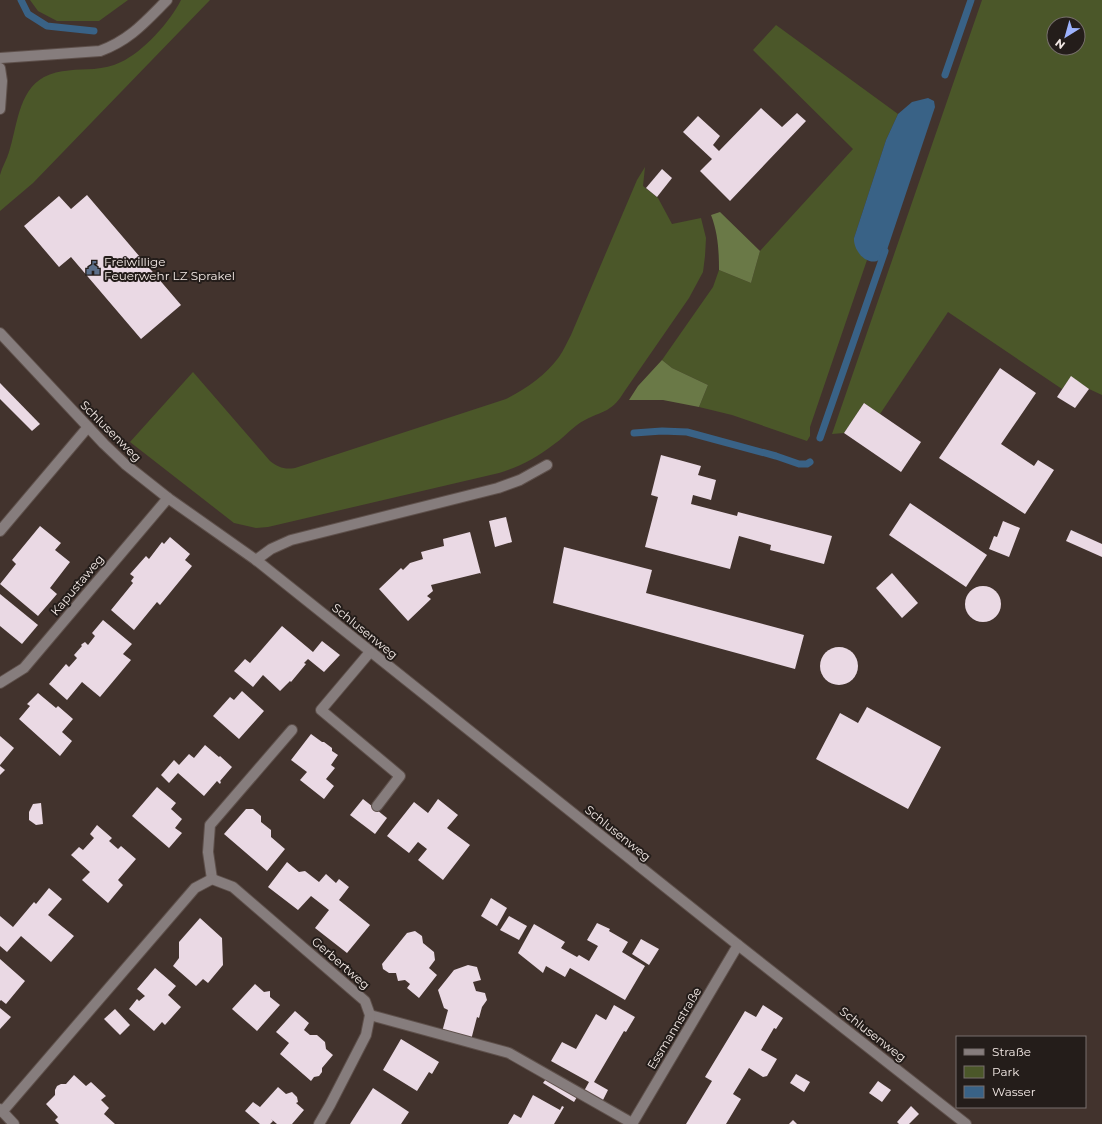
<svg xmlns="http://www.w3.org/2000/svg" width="1102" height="1124" font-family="Montserrat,sans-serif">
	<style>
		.green { fill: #4b5729; fill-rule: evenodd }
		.forest { fill: #6a7947 }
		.water { fill: #396286 }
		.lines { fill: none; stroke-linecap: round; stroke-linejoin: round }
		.stream { stroke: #396286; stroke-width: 7 }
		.building { fill: #ead9e4 }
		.minor-casing { stroke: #5e504b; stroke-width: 12 }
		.minor { stroke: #867d7d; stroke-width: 10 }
		.labels { text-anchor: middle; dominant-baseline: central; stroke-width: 4; stroke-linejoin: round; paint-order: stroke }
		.poi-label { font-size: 12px; fill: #f4eae6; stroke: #241d1a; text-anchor: start }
		.street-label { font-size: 12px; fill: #f4eae6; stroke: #241d1a }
	</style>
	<rect width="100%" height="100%" fill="#42332d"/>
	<g class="green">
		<polygon points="30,0 128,0 99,21 57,21 38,11"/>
		<path d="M181 0H210L33 183 0 211C0 201 0 184 0 175 2 167 7 159 9 152 17 128 18 91 44 77 59 69 78 70 94 69 103 68 113 66 121 62 143 52 170 22 181 0Z"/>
		<path d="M982 0H1102V395L1089 389 1071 377 1062 389 948 312 880 414 864 403 844 433 832 434ZM1054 24H1078V48H1054Z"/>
		<polygon points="776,25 898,114 886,140 854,238 862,256 867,260 810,427 810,436 807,441 732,415 699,407 708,385 672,368 662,360 713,287 719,270 751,283 760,251 853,149 753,50"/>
		<path d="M645 167 643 186 658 198 672 224 701 218 706 238 705 256 703 272 689 298 624 392C620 399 614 406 607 410 597 415 586 418 577 425 569 431 562 439 553 445 536 458 519 467 499 473L268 527 256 528 234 523 130 442 193 372 270 461C278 467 284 470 295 468L506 399C526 389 546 375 559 357 564 350 567 342 571 335L637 180Z"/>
	</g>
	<g class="forest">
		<path d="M720 212 760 251 751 283 719 270C719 251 718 233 711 215Z"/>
		<polygon points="662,360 672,368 708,385 699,407 663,400 629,400 638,386"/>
	</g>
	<path class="water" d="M928 98 934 101 935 107 887 250C877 274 853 256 854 238L886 140 898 114 912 102Z"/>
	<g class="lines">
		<g class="stream">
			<polyline points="21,0 28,14 47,26 94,31"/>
			<polyline points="945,75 971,0"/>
			<polyline points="634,433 662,431 687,432 776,456 799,464 807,464 810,462"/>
			<polyline points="820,438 885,251"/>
		</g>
	</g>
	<g class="building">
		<polygon points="761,108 782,127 797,113 806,121 730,201 700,171 712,159 683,132 698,116 720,136 713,145 719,151"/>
		<polygon points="662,169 672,178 657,197 646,188"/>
		<polygon points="87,195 181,305 141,339 71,257 59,267 24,226 59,196 71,209"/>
		<polygon points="1000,368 1036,393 1001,444 1034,466 1038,460 1054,470 1025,514 939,458"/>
		<polygon points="1071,376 1089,389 1075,408 1057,397"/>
		<polygon points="0,383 40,424 32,431 0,399"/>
		<polygon points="864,403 921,442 901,472 844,433"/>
		<polygon points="661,455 701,466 698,475 716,480 711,500 693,495 691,504 737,516 738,512 832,536 824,564 770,550 771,545 739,536 730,569 645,547 658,497 651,495"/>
		<polygon points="910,503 987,555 966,587 889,535"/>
		<polygon points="506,517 512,542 495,547 489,521"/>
		<polygon points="1003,521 1020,528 1009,557 989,549 994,536 997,537"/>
		<polygon points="40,526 61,543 55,550 70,562 50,588 57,594 38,616 0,584 16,564 12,560"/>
		<polygon points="1071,530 1102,544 1102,557 1066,541"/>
		<polygon points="470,532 481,574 480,573 431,585 433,591 427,596 431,599 408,621 379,589 401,568 403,570 410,563 423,559 421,552 444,546 443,539"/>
		<polygon points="170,537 190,554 185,560 192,566 160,605 157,602 134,630 111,610 133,583 131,581 134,577 130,574 146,556 149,559 162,542 164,544"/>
		<polygon points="564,547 652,570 646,593 804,635 795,669 553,603"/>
		<polygon points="892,573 918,603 902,618 876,588"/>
		<circle cx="983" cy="604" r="18"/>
		<polygon points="0,594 38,625 22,644 0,626"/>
		<polygon points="103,620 132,644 123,654 131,660 100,697 82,682 67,700 49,684 66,664 69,667 77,658 74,655 82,646 81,645 82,644 85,642 88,645 95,636 92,633"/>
		<polygon points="282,626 313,652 322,641 340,655 324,672 308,659 304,663 306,664 291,682 290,681 280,691 263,675 253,687 234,671 245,659 250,663"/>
		<circle cx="839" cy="666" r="19"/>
		<polygon points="242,691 264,711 239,739 213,716 230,697 234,700"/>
		<polygon points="38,693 56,708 58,706 73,719 62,732 72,741 60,756 19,719 30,706 27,704"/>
		<polygon points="867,707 941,747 908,809 816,759 840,713 858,723"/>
		<polygon points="311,734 322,742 324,742 332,748 332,751 338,755 331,765 335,768 326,779 334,786 324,799 300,780 307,772 291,760"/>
		<polygon points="0,736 14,748 0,765"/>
		<polygon points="205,745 219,757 220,756 232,767 220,781 221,782 220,784 217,781 204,796 178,773 169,783 161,775 174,760 179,765 189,754 194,758"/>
		<polygon points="0,766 5,770 0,775"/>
		<polygon points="157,787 176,803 171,809 182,819 175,828 182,833 169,848 132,816"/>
		<polygon points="363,799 387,818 375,834 350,815"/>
		<polygon points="438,799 458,815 447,828 470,845 443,880 418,860 427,849 418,842 409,853 387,836 414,802 428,813"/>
		<polygon points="41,803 43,824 36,825 29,820 29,812 33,804"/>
		<polygon points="246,809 253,809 261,816 261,822 271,830 271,837 285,849 267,871 224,834"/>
		<polygon points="97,825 112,838 109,841 118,849 121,846 136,859 118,880 123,885 108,903 82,880 90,872 71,855 79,847 83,850 94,838 90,834"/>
		<polygon points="287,862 299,872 305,871 319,882 326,874 336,883 339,879 349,887 339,900 370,925 347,953 315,928 329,910 311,896 298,910 268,887"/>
		<polygon points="49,888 62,899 48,915 74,936 51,962 21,936 7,952 0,946 0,916 13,927 34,902 36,904"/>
		<polygon points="491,898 507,908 497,926 481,916"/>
		<polygon points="509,916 527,926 519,940 500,930"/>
		<polygon points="200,918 222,938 223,965 208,983 203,979 196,986 173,966 179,958 179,942"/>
		<polygon points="597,923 610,929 609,931 628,942 622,952 645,966 625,1000 570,968 565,977 546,966 543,973 518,953 534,924 565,942 561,948 577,957 579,955 589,961 598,946 587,940"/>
		<polygon points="415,931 422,936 423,943 434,952 435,960 429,968 437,975 419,998 407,988 410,984 405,980 398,981 396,973 389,973 383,969 382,964 407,933"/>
		<polygon points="641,939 659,949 649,965 632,954"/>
		<polygon points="0,959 25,981 6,1004 1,1000 0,1001"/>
		<polygon points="468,965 477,967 481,980 473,982 476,991 485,993 487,1000 482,1007 479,1018 477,1017 471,1040 442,1032 448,1010 444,1008 438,990 454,970"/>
		<polygon points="155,968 176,986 168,995 181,1007 165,1025 162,1022 154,1031 129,1009 137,999 139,1001 145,996 137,989"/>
		<polygon points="255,984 264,992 270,991 270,997 280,1005 257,1031 232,1009"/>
		<polygon points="614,1005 635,1017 626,1032 624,1031 594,1082 608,1090 602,1102 584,1091 589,1082 551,1061 562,1042 576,1049 596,1014 606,1020"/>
		<polygon points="763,1005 783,1018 776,1029 774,1028 761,1050 777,1059 767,1076 763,1077 749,1068 733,1094 741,1099 726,1124 686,1124 712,1081 705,1077 745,1011 756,1017"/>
		<polygon points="0,1008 11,1017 0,1029"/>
		<polygon points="115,1009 130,1025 120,1035 104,1019"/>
		<polygon points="295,1011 309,1023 304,1030 310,1035 317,1035 325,1042 326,1049 333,1055 322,1068 322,1072 319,1076 314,1077 311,1081 280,1054 289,1043 276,1032"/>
		<polygon points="401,1039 439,1062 432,1074 429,1072 417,1091 383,1070"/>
		<polygon points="796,1074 810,1082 804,1092 790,1083"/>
		<polygon points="74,1075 86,1086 91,1082 106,1096 101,1100 109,1108 104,1114 115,1124 59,1124 55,1120 58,1117 46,1104 55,1095 55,1090 57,1086 61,1084 66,1084"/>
		<polygon points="546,1079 577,1097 574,1102 543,1083"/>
		<polygon points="878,1081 891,1090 882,1102 869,1093"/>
		<polygon points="278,1087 286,1094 292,1092 297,1097 298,1102 296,1103 304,1110 292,1124 277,1124 271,1119 273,1121 270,1124 260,1124 245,1111 253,1102 260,1107"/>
		<polygon points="373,1088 409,1112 401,1124 350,1124"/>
		<polygon points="533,1095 560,1110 562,1106 564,1107 554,1124 508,1124 514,1114 521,1118"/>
		<polygon points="911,1106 919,1114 909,1124 899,1124 897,1122"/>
		<polygon points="793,1120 797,1124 789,1124"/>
	</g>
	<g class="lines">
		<g class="minor-casing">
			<g id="minor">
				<path d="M0 58 100 51C130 40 145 22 167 0"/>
				<polyline points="0,68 2,81 0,109"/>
				<polyline points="0,333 104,444 125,464 168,498 256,560 738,945 966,1124"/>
				<polyline points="0,531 88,427"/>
				<polyline points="256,560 271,549 291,540 498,488 520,480 547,465"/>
				<polyline points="370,652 321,710 400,776 377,806"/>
				<polyline points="0,683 24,668 168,498"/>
				<polyline points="212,879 208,852 210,825 292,730"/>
				<polyline points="370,1015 509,1053 632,1123"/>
				<polyline points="0,1109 14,1124"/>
				<polyline points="2,1112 195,888 212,879 233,887 365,1001 370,1015 366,1035 330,1105 319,1124"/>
				<polyline points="632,1124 738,945"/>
			</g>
		</g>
		<use href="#minor" class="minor"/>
	</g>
	<defs>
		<g id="civic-bare" transform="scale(1.08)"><path d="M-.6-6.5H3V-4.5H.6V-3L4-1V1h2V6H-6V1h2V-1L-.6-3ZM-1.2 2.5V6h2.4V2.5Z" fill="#5c6f8a" stroke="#241d1a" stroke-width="2.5" paint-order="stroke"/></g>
	</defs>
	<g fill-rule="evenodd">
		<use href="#civic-bare" x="93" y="268"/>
	</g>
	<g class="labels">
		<g class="poi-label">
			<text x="104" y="261">Freiwillige<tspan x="104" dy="14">Feuerwehr LZ Sprakel</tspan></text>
		</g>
		<g class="street-label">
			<text transform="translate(111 431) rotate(45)">Schlusenweg</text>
			<text transform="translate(77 585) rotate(-50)">Kapustaweg</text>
			<text transform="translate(365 631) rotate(39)">Schlusenweg</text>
			<text transform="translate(618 833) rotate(39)">Schlusenweg</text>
			<text transform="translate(341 963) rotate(41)">Gerbertweg</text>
			<text transform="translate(674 1028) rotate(-59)">Essmannstraße</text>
			<text transform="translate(873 1034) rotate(38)">Schlusenweg</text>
		</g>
	</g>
	<rect x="956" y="1036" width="130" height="72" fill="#241d1a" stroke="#776f6c"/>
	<rect x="964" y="1049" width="20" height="6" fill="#867d7d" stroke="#776f6c"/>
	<text x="992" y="1056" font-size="12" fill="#f4eae6">Straße</text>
	<rect x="964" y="1066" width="20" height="12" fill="#4b5729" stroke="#776f6c"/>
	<text x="992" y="1076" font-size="12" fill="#f4eae6">Park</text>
	<rect x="964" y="1086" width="20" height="12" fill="#396286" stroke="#776f6c"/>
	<text x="992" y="1096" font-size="12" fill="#f4eae6">Wasser</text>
	<g transform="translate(1066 36) rotate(217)"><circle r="19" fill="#241d1a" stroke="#776f6c"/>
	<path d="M0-3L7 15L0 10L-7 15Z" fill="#9eb3fd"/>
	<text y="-6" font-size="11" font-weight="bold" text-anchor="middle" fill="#f4eae6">N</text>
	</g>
</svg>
